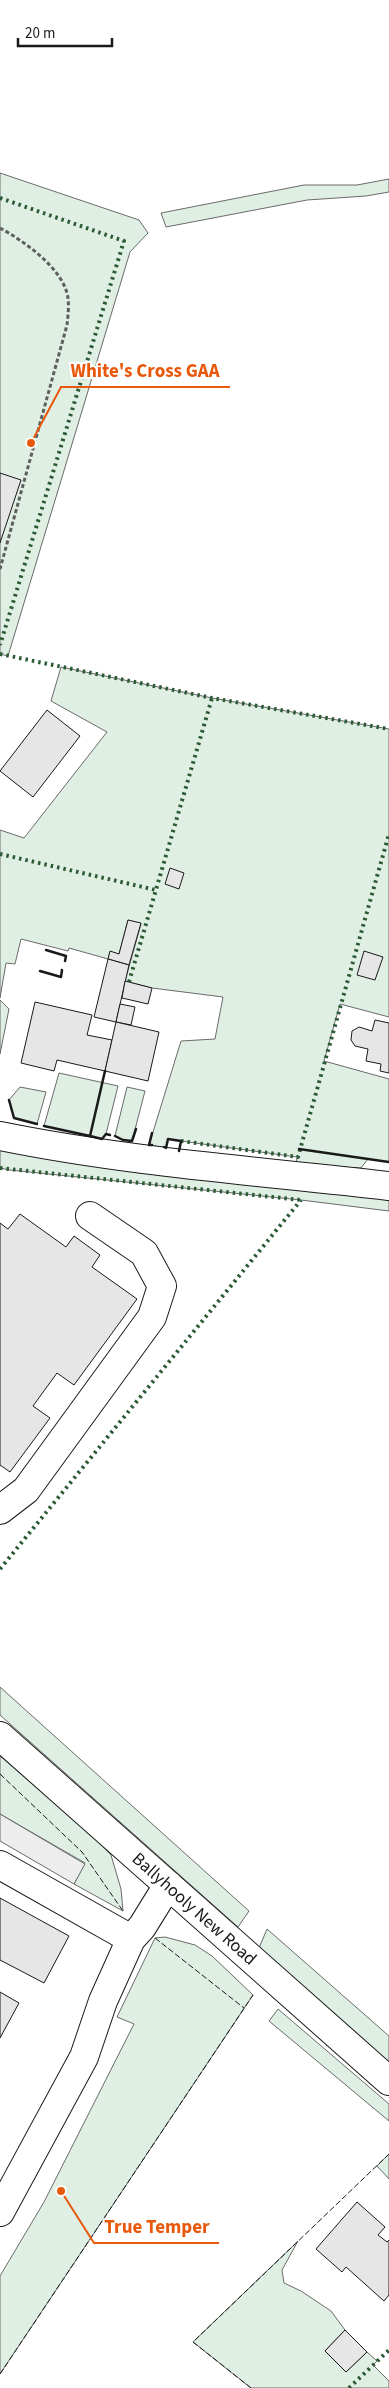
<svg xmlns="http://www.w3.org/2000/svg" width="389" height="2388" font-family="'Source Sans 3',sans-serif">
	<style>
		.green { fill: #e0efe3; stroke: #6a6a6a }
		.parking { fill: #ededed; stroke: #6a6a6a }
		.building { fill: #e6e6e6; stroke: #1a1a1a }
		.lines { fill: none; stroke-linecap: round; stroke-linejoin: round }
		.minor-casing { stroke: #1a1a1a; stroke-width: 30 }
		.major-casing { stroke: #1a1a1a; stroke-width: 30 }
		.path { stroke: #5f5f5f; stroke-width: 3; stroke-dasharray: 4 2.5; stroke-linecap: butt }
		.minor { stroke: #fff; stroke-width: 28 }
		.major { stroke: #fff; stroke-width: 28 }
		.hedge { stroke: #2b5a34; stroke-width: 4; stroke-dasharray: 2.5 4; stroke-linecap: butt }
		.fence { stroke: #1a1a1a; stroke-width: 1; stroke-dasharray: 6 2.5; stroke-linecap: butt }
		.wall { stroke: #1a1a1a; stroke-width: 2.5 }
		.labels { text-anchor: middle; dominant-baseline: central; stroke-width: 4; stroke-linejoin: round; paint-order: stroke }
		.street-label { font-size: 18px; fill: #1a1a1a; stroke: #fff }
		.leader { fill: none; stroke: #e8590c; stroke-width: 2 }
		.callout-dot { fill: #e8590c; stroke: #fff; stroke-width: 2 }
		.callout-label { font-size: 19px; text-anchor: middle; font-weight: bold; fill: #e8590c; stroke: #fff; stroke-width: 4; stroke-linejoin: round; paint-order: stroke }
	</style>
	<rect width="100%" height="100%" fill="#fff"/>
	<g class="green">
		<polygon points="0,173 139,220 148,233 130,252 8,656 0,654"/>
		<polygon points="389,179 389,192 366,196 307,200 166,227 161,213 304,185 357,185"/>
		<polygon points="61,667 212,698 389,729 389,1017 340,1004 324,1061 389,1079 389,1162 368,1159 361,1168 296,1165 297,1157 181,1141 168,1139 166,1148 149,1145 181,1041 215,1039 223,997 152,988 125,981 141,924 128,920 119,954 110,952 108,959 69,948 68,951 21,939 15,964 6,963 0,998 0,830 24,838 107,732 51,701"/>
		<polygon points="0,1000 9,1009 0,1054"/>
		<polygon points="59,1073 118,1086 106,1134 102,1139 44,1126"/>
		<polygon points="20,1087 46,1092 37,1124 14,1118 9,1100"/>
		<polygon points="127,1087 145,1091 132,1141 123,1140 115,1136"/>
		<polygon points="0,1149 389,1196 389,1211 301,1200 10,1170 0,1168"/>
		<polygon points="0,1687 249,1911 238,1927 0,1715"/>
		<polygon points="0,1756 92,1835 111,1855 121,1889 123,1911 74,1884 85,1863 0,1814"/>
		<polygon points="267,1929 389,2036 389,2062 259,1948"/>
		<polygon points="165,1937 195,1945 212,1956 253,1995 0,2374 0,2276 44,2202 134,2024 117,2017 155,1938"/>
		<polygon points="278,2009 389,2104 389,2121 269,2021"/>
		<polygon points="389,2154 389,2179 377,2166"/>
		<polygon points="298,2241 282,2270 284,2283 301,2291 331,2311 345,2330 325,2351 346,2372 367,2352 377,2361 373,2365 389,2381 389,2388 251,2388 193,2342"/>
	</g>
	<polygon class="parking" points="0,1814 85,1864 74,1884 0,1841"/>
	<g class="building">
		<polygon points="0,473 21,480 0,543"/>
		<polygon points="47,710 80,736 33,797 0,771"/>
		<polygon points="170,868 184,873 179,889 165,884"/>
		<polygon points="128,920 141,923 129,965 108,959 110,951 119,954"/>
		<polygon points="364,951 383,957 375,980 357,975"/>
		<polygon points="108,959 129,965 116,1022 94,1017"/>
		<polygon points="125,981 152,988 148,1004 122,998"/>
		<polygon points="35,1002 92,1015 87,1035 112,1040 105,1071 57,1060 54,1071 21,1063"/>
		<polygon points="120,1004 135,1007 131,1025 116,1022"/>
		<polygon points="375,1020 389,1023 389,1073 380,1071 381,1064 366,1061 368,1049 355,1046 351,1040 352,1031 359,1027 372,1031"/>
		<polygon points="116,1022 159,1032 148,1081 105,1071"/>
		<polygon points="20,1214 66,1247 74,1236 100,1255 92,1267 137,1299 74,1385 57,1373 33,1406 50,1418 10,1472 0,1465 0,1223 8,1229"/>
		<polygon points="0,1898 69,1936 44,1983 0,1960"/>
		<polygon points="0,1992 19,2003 0,2038"/>
		<polygon points="357,2202 385,2227 378,2235 387,2242 389,2240 389,2295 384,2301 346,2267 342,2272 316,2249"/>
		<polygon points="345,2330 367,2352 346,2372 325,2351"/>
	</g>
	<g class="lines">
		<g class="minor-casing">
			<g id="minor">
				<path d="M0 1136C127 1162 260 1171 389 1186"/>
				<polyline points="0,1510 26,1490 152,1317 162,1286 144,1253 90,1216"/>
				<polyline points="0,1865 131,1939"/>
				<polyline points="0,2212 84,2057 103,2001 131,1939 142,1927 168,1885"/>
			</g>
		</g>
		<g class="major-casing">
			<g id="major">
				<path id="s1" d="M0 1736 389 2081"/>
			</g>
		</g>
		<path class="path" d="M0 228C24 241 64 269 68 298 69 306 68 317 67 325L0 569"/>
		<use href="#minor" class="minor"/>
		<use href="#major" class="major"/>
		<g class="hedge">
			<polyline points="0,198 124,241 0,645"/>
			<polyline points="0,654 212,698 389,729"/>
			<polyline points="0,854 156,890"/>
			<polyline points="129,982 212,698"/>
			<polyline points="181,1141 298,1157 389,834"/>
			<polyline points="0,1168 301,1200"/>
			<polyline points="0,1569 301,1200"/>
			<polyline points="349,2388 389,2350"/>
		</g>
		<g class="fence">
			<polyline points="0,1774 82,1852 123,1911"/>
			<polyline points="155,1938 244,2008"/>
			<polyline points="0,2374 253,1995"/>
			<polyline points="251,2388 193,2342 389,2154"/>
		</g>
		<g class="wall">
			<polyline points="46,950 66,956 65,961"/>
			<polyline points="40,971 61,977 62,970"/>
			<polyline points="105,1071 90,1136 102,1139 106,1134 110,1135"/>
			<polyline points="9,1100 14,1118 37,1124"/>
			<polyline points="44,1126 90,1136"/>
			<polyline points="115,1136 123,1140 132,1141 136,1129"/>
			<polyline points="152,1145 149,1145 152,1133"/>
			<polyline points="164,1147 166,1148 168,1139 181,1141 179,1151"/>
			<polyline points="299,1149 389,1162"/>
		</g>
	</g>
	<g class="labels">
		<g class="street-label">
			<text stroke="none"><textPath href="#s1" startOffset="260">Ballyhooly New Road</textPath></text>
		</g>
	</g>
	<path class="leader" d="M31 443L61 387H230M61 2191L94 2243H219"/>
	<g class="callout-dot">
		<circle cx="31" cy="443" r="5"/>
		<circle cx="61" cy="2191" r="5"/>
	</g>
	<g class="callout-label">
		<text x="145" y="377">White's Cross GAA</text>
		<text x="157" y="2233">True Temper</text>
	</g>
	<path d="M18 38v8h94v-8" fill="none" stroke="#1a1a1a" stroke-width="2.5"/>
	<text x="25" y="38" font-size="15" fill="#1a1a1a" stroke="#ffffff" stroke-width="4" paint-order="stroke">20 m</text>
</svg>
